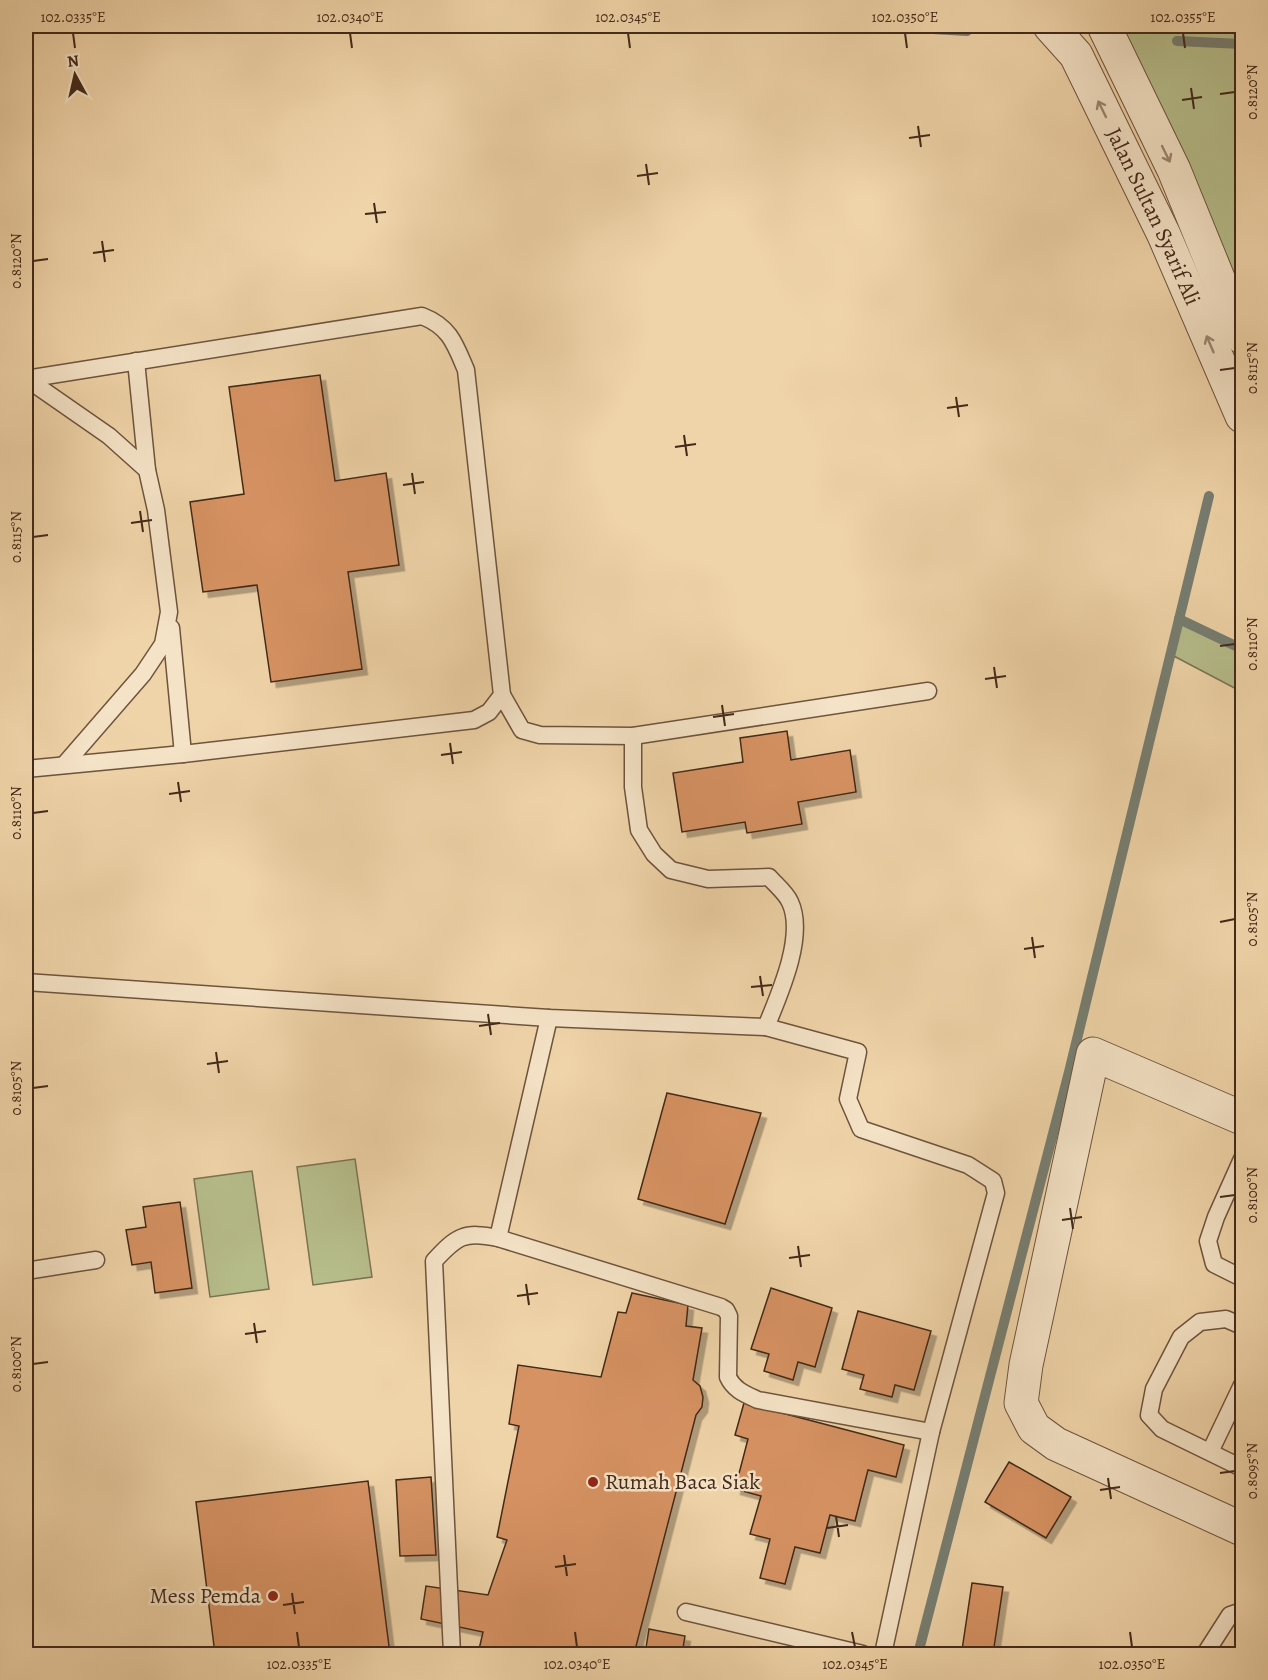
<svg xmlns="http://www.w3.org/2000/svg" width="1268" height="1680" font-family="Alegreya,serif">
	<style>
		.green { fill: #b6bd8b; stroke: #7c7352; stroke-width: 1.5 }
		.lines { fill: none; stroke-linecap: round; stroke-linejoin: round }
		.stream { stroke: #777e72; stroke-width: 10 }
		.building { fill: #d79264; stroke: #422919; stroke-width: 1.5; filter: url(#shadow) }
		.service-casing { stroke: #6e543d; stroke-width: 19 }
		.minor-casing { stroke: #6e543d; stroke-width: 35 }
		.tertiary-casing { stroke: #6e543d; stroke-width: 35 }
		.service { stroke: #f5e3c7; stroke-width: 16 }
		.minor { stroke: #f5e3c7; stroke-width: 33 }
		.tertiary { stroke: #f5e3c7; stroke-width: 33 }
		.oneway { stroke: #9c8670 }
		.ticks { fill: none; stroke: #422919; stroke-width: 2 }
		.poi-dot { fill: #8f2418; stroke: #f5e3c7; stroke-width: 2 }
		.labels { text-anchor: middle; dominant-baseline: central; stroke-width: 5; stroke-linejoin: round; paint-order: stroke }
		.street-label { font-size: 22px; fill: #422919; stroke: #f5e3c7 }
		.poi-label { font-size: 22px; fill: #422919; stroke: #f5e3c7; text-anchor: start }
		.neatline { fill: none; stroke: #422919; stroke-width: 2 }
		.ticks-label { font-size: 15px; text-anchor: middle; fill: #422919 }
	</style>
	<defs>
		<filter id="shadow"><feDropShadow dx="5.5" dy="5.5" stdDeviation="0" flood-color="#0004"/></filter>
	</defs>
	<rect width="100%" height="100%" fill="#f0d4a9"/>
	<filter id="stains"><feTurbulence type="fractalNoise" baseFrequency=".00333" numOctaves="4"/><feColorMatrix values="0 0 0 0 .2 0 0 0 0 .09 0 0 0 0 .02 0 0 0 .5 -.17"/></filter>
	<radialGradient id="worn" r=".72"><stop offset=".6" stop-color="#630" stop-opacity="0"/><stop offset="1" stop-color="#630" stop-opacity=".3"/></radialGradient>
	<g class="green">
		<polygon points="1114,26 1242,26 1242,309"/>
		<polygon points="1179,619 1242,648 1242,692 1170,654"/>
		<polygon points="355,1159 372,1277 313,1285 297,1167"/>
		<polygon points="252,1171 269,1289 210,1297 194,1179"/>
	</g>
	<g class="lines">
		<g class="stream">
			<polyline points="881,26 967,31"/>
			<polyline points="1177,41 1242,44"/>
			<polyline points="1179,619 1242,649"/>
			<polyline points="918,1654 1069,1072 1209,496"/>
		</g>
	</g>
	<g class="building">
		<polygon points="320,375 335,481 386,473 399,565 348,572 362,669 271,682 257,585 203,592 190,502 244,494 229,387"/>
		<polygon points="787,731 791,760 850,750 856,792 798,802 802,824 747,833 745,822 682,832 673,773 743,762 740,738"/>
		<polygon points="667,1093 761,1113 725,1224 638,1199"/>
		<polygon points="180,1202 192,1288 155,1293 151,1262 132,1265 126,1230 146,1227 143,1207"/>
		<polygon points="771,1288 832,1308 815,1367 798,1362 793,1380 764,1371 769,1354 751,1349"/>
		<polygon points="632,1293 688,1305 686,1326 702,1328 693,1380 700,1386 703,1397 702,1407 696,1415 634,1654 478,1654 483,1632 421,1619 426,1586 488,1595 507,1540 497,1537 519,1426 509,1424 518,1365 601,1377 618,1312 626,1313"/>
		<polygon points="858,1311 931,1331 914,1390 895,1385 892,1397 860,1389 864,1375 842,1369"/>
		<polygon points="744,1403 904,1445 896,1477 868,1470 855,1521 830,1515 820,1553 795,1547 785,1584 760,1578 770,1539 750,1534 761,1496 735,1489 748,1439 735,1435"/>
		<polygon points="1009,1462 1071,1497 1046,1538 985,1502"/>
		<polygon points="431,1477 436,1555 400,1556 396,1480"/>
		<polygon points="368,1481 390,1654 215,1654 196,1502"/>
		<polygon points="972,1583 1003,1587 993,1654 962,1650"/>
		<polygon points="649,1629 685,1636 682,1654 645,1654"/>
	</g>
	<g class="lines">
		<g class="service-casing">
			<g id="service">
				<polyline points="136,361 147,470"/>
				<path d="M26 379 422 316C450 327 455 344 466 370L502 695 489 712 474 720 183 754 26 769"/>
				<polyline points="27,379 109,436 147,470 156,510 169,612 163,644 143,674 64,765"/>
				<polyline points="171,628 183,754"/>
				<polyline points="502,695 522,730 540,735 633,736 928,691"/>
				<path d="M26 982 549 1018 766 1027C779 995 806 936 790 902 786 893 776 885 769 877L708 879 671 870 654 854 639 830 633 787V736"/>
				<polyline points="766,1027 858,1052 848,1099 861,1129 968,1165 993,1181 996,1193 931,1432 883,1654"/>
				<polyline points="1242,1159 1216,1217 1208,1241 1214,1264 1242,1278"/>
				<polyline points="498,1238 549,1018"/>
				<polyline points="26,1271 96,1260"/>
				<polyline points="1242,1326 1226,1319 1200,1322 1181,1337 1154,1389 1149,1415 1162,1429 1242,1468"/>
				<polyline points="1210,1452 1242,1385"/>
				<polyline points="686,1612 863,1654"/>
				<path d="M452 1654 434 1261C457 1236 464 1231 498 1238L721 1307 726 1310 729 1316 728 1377C734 1390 745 1394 758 1400L931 1432"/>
				<polyline points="1205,1654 1230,1615 1242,1611"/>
			</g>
		</g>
		<g class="minor-casing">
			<polyline id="minor" points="1242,1118 1093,1054 1026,1365 1021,1403 1034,1428 1056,1444 1242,1529"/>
		</g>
		<g class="tertiary-casing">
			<g id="tertiary">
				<path id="s1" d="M1050 26 1076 55 1164 235 1242 416"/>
				<polyline points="1104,26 1174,170 1242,337"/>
			</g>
		</g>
		<use href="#service" class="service"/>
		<use href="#minor" class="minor"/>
		<use href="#tertiary" class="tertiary"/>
	</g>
	<defs><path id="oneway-shaft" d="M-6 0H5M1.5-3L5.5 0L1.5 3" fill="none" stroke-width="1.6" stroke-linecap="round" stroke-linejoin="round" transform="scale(1.5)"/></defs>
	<g class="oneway">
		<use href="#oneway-shaft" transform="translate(1102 109) rotate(-116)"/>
		<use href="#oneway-shaft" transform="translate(1166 154) rotate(64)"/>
		<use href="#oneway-shaft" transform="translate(1210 344) rotate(-113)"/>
	</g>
	<path class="ticks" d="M73 33 75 48M350 33 352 48M628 33 630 48M905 33 907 48M1183 33 1185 48M1191 88 1194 109M1220 94 1235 92M1182 100 1202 97M918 126 921 147M909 138 930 135M646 164 649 185M637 176 658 173M374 203 377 223M365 214 386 212M102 241 105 262M93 253 114 250M33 261 48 259M1220 370 1235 368M956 397 959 417M947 408 968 405M684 435 687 456M675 447 696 444M412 473 415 494M403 485 424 482M140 511 143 532M131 523 152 520M33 537 48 535M1220 646 1235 644M994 667 997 688M985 679 1006 676M722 705 725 726M713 717 734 714M450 743 453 764M441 755 462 752M178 782 181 802M169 794 190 791M33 813 48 811M1220 922 1235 919M1032 937 1035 958M1024 949 1044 946M760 976 763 996M751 987 772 985M488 1014 491 1035M479 1026 500 1023M216 1052 219 1073M207 1064 228 1061M33 1088 48 1086M1220 1197 1235 1195M1070 1208 1073 1229M1062 1220 1082 1217M798 1246 801 1267M789 1258 810 1255M526 1284 529 1305M517 1296 538 1293M254 1323 257 1343M245 1334 266 1331M33 1364 48 1362M1220 1473 1235 1471M1108 1478 1111 1499M1100 1490 1120 1487M836 1516 839 1537M827 1528 848 1525M564 1555 567 1576M555 1567 576 1564M292 1593 295 1614M283 1605 304 1602M297 1632 299 1647M575 1632 577 1647M852 1632 855 1647M1130 1632 1132 1647"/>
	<g class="poi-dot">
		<circle cx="593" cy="1482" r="6"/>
		<circle cx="273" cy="1596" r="6"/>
	</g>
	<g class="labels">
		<g class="street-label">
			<text stroke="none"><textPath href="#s1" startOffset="218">Jalan Sultan Syarif Ali</textPath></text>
		</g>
		<g class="poi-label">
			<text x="605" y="1482">Rumah Baca Siak</text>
			<text x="261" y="1596" text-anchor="end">Mess Pemda</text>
		</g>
	</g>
	<rect width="1268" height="1680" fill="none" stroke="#f0d4a9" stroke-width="66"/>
	<g transform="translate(75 75) rotate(352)" stroke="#f5e3c7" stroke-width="4.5" paint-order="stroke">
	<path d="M0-4.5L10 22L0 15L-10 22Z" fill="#422919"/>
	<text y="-9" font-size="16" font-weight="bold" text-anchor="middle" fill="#422919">N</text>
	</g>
	<rect x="33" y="33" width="1202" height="1614" class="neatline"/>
	<g class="ticks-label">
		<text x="73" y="22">102.0335°E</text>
		<text x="350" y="22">102.0340°E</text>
		<text x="628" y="22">102.0345°E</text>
		<text x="905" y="22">102.0350°E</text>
		<text x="1183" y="22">102.0355°E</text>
		<text transform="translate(1252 92) rotate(-90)" y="5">0.8120°N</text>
		<text transform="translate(16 261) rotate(-90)" y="5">0.8120°N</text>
		<text transform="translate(1252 368) rotate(-90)" y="5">0.8115°N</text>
		<text transform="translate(16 537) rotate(-90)" y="5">0.8115°N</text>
		<text transform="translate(1252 644) rotate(-90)" y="5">0.8110°N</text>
		<text transform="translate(16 813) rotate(-90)" y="5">0.8110°N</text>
		<text transform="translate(1252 919) rotate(-90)" y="5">0.8105°N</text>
		<text transform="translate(16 1088) rotate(-90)" y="5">0.8105°N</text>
		<text transform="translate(1252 1195) rotate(-90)" y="5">0.8100°N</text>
		<text transform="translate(16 1364) rotate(-90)" y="5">0.8100°N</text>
		<text transform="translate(1252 1471) rotate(-90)" y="5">0.8095°N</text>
		<text x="299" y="1669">102.0335°E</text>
		<text x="577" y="1669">102.0340°E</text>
		<text x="855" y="1669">102.0345°E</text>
		<text x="1132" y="1669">102.0350°E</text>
	</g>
	<rect width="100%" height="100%" filter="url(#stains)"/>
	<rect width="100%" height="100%" fill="url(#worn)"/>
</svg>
